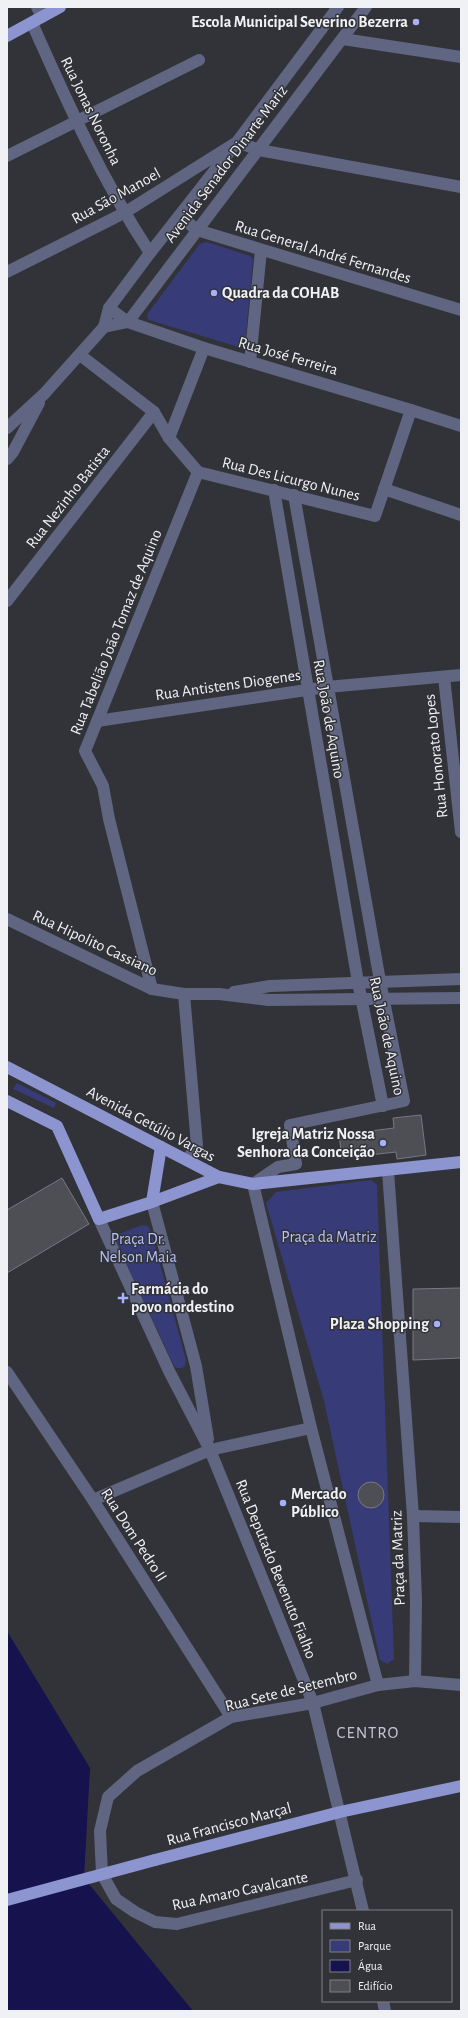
<svg xmlns="http://www.w3.org/2000/svg" width="468" height="2018" font-family="'Alegreya Sans',sans-serif">
	<style>
		.green { fill: #373b78 }
		.water { fill: #15124d }
		.building { fill: #4e4f55; stroke: #787980 }
		.lines { fill: none; stroke-linecap: round; stroke-linejoin: round }
		.minor { stroke: #606582; stroke-width: 12 }
		.major { stroke: #8c95d0; stroke-width: 12 }
		.major-bridge { stroke: #8c95d0; stroke-width: 12 }
		.poi-dot { fill: #a6b1fc; stroke: #323338; stroke-width: 1.5 }
		.labels { text-anchor: middle; dominant-baseline: central; stroke-width: 3; stroke-linejoin: round; paint-order: stroke }
		.poi-label { font-size: 16px; font-weight: bold; fill: #f0f1f4; stroke: #323338; text-anchor: end }
		.street-label { font-size: 16px; fill: #f0f1f4; stroke: #323338 }
		.park-label { font-size: 16px; fill: #b7c0f9; stroke: #323338 }
		.neighbourhood-label { font-size: 17px; letter-spacing: 1px; fill: #c4c6cd; stroke: #323338 }
	</style>
	<rect width="100%" height="100%" fill="#323338"/>
	<g class="green">
		<polygon points="207,242 250,256 253,259 245,344 242,348 149,320 147,317 148,313 199,245 202,243"/>
		<polygon points="17,1083 56,1103 54,1108 13,1089"/>
		<polygon points="371,1180 377,1185 394,1659 387,1664 380,1660 324,1401 266,1203 276,1192"/>
		<polygon points="142,1225 148,1226 151,1231 186,1360 185,1366 182,1368 176,1368 173,1364 117,1243 116,1238 119,1234"/>
	</g>
	<polygon class="water" points="7,1631 90,1768 84,1878 193,2011 7,2011"/>
	<g class="building">
		<polygon points="421,1115 426,1155 397,1159 396,1152 342,1158 339,1135 394,1128 393,1118"/>
		<polygon points="62,1178 89,1224 7,1273 7,1210"/>
		<polygon points="461,1288 461,1358 413,1360 413,1289"/>
		<circle cx="371" cy="1495" r="13"/>
	</g>
	<g class="lines">
		<g class="minor">
			<polyline points="37,7 42,17"/>
			<path d="M32 23C67 102 102 180 150 253"/>
			<polyline points="343,39 461,57"/>
			<polyline points="7,156 199,60"/>
			<polyline points="180,216 197,230 461,310"/>
			<polyline points="7,272 124,213 237,142 259,150 461,187"/>
			<polyline points="109,308 128,322 204,348 411,410 461,426"/>
			<polyline points="104,327 128,322 366,7"/>
			<polyline points="80,355 154,412 169,438"/>
			<polyline points="250,362 261,250"/>
			<polyline points="7,428 44,394 104,327 109,308 150,253 237,142 338,7"/>
			<polyline points="7,459 13,452 39,403"/>
			<polyline points="198,472 375,516 411,410"/>
			<polyline points="198,472 169,438 204,348"/>
			<polyline points="384,489 461,515"/>
			<polyline points="274,490 358,982 383,1106"/>
			<polyline points="294,495 380,981 404,1101 290,1125 296,1164 278,1167 253,1184 311,1428 378,1685"/>
			<polyline points="7,601 154,412"/>
			<polyline points="444,677 461,832"/>
			<polyline points="97,721 327,687 461,675"/>
			<polyline points="7,919 152,989 184,994 219,994 268,1000 461,998"/>
			<polyline points="152,989 109,819 103,786 85,751 198,472"/>
			<polyline points="234,992 270,986 461,979"/>
			<polyline points="184,994 197,1145 187,1160"/>
			<polyline points="388,1171 413,1516 416,1601 415,1681"/>
			<polyline points="152,1202 196,1366 208,1439"/>
			<polyline points="99,1219 169,1371 210,1450 313,1703 363,1911"/>
			<polyline points="7,1372 93,1500 231,1717"/>
			<polyline points="93,1500 210,1450 311,1428"/>
			<polyline points="413,1516 461,1517"/>
			<polyline points="357,1880 177,1924 155,1922 135,1912 116,1899 102,1874 100,1831 108,1797 137,1771 231,1717 313,1703 378,1685 415,1681 461,1685"/>
			<polyline points="383,2001 385,2011"/>
		</g>
		<g class="major">
			<polyline points="7,36 60,7"/>
			<polyline points="7,1067 219,1177 253,1184 461,1162"/>
			<polyline points="7,1101 57,1126 99,1219 152,1202 219,1177"/>
			<polyline points="152,1202 161,1147"/>
			<polyline points="155,1860 340,1812 461,1786"/>
		</g>
		<polyline class="major-bridge" points="7,1900 155,1860"/>
	</g>
	<g class="poi-dot">
		<circle cx="416" cy="22" r="4"/>
		<circle cx="214" cy="293" r="4"/>
		<circle cx="383" cy="1143" r="4"/>
		<path d="M121 1292h4v4h4v4h-4v4h-4v-4h-4v-4h4z"/>
		<circle cx="437" cy="1324" r="4"/>
		<circle cx="283" cy="1503" r="4"/>
	</g>
	<g class="labels">
		<g class="poi-label">
			<text x="408" y="22">Escola Municipal Severino Bezerra</text>
			<text x="222" y="293" text-anchor="start">Quadra da COHAB</text>
			<text x="375" y="1134">Igreja Matriz Nossa<tspan x="375" dy="18">Senhora da Conceição</tspan></text>
			<text x="131" y="1289" text-anchor="start">Farmácia do<tspan x="131" dy="18">povo nordestino</tspan></text>
			<text x="429" y="1324">Plaza Shopping</text>
			<text x="291" y="1494" text-anchor="start">Mercado<tspan x="291" dy="18">Público</tspan></text>
		</g>
		<g class="street-label">
			<text transform="translate(91 111) rotate(64)">Rua Jonas Noronha</text>
			<text transform="translate(226 164) rotate(-53)">Avenida Senador Dinarte Mariz</text>
			<text transform="translate(116 196) rotate(-29)">Rua São Manoel</text>
			<text transform="translate(323 252) rotate(17)">Rua General André Fernandes</text>
			<text transform="translate(288 356) rotate(16)">Rua José Ferreira</text>
			<text transform="translate(291 479) rotate(14)">Rua Des Licurgo Nunes</text>
			<text transform="translate(68 497) rotate(-52)">Rua Nezinho Batista</text>
			<text transform="translate(116 632) rotate(-68)">Rua Tabelião João Tomaz de Aquino</text>
			<text transform="translate(228 685) rotate(-8)">Rua Antistens Diogenes</text>
			<text transform="translate(329 719) rotate(80)">Rua João de Aquino</text>
			<text transform="translate(436 756) rotate(-96)">Rua Honorato Lopes</text>
			<text transform="translate(95 943) rotate(25)">Rua Hipolito Cassiano</text>
			<text transform="translate(387 1036) rotate(78)">Rua João de Aquino</text>
			<text transform="translate(151 1124) rotate(28)">Avenida Getúlio Vargas</text>
			<text transform="translate(134 1535) rotate(57)">Rua Dom Pedro II</text>
			<text transform="translate(398 1558) rotate(-92)">Praça da Matriz</text>
			<text transform="translate(276 1569) rotate(68)">Rua Deputado Bevenuto Fialho</text>
			<text transform="translate(291 1690) rotate(-14)">Rua Sete de Setembro</text>
			<text transform="translate(229 1824) rotate(-15)">Rua Francisco Marçal</text>
			<text transform="translate(240 1891) rotate(-12)">Rua Amaro Cavalcante</text>
		</g>
		<g class="park-label">
			<text x="329" y="1237">Praça da Matriz</text>
			<text x="138" y="1239">Praça Dr.<tspan x="138" dy="18">Nelson Maia</tspan></text>
		</g>
		<g class="neighbourhood-label">
			<text x="368" y="1732">CENTRO</text>
		</g>
	</g>
	<rect width="468" height="2018" fill="none" stroke="#f0f1f4" stroke-width="16"/>
	<rect x="322" y="1910" width="130" height="92" fill="#323338" stroke="#7e7f83"/>
	<rect x="330" y="1923" width="20" height="6" fill="#8c95d0" stroke="#7e7f83"/>
	<text x="358" y="1930" font-size="12" fill="#f0f1f4">Rua</text>
	<rect x="330" y="1940" width="20" height="12" fill="#373b78" stroke="#7e7f83"/>
	<text x="358" y="1950" font-size="12" fill="#f0f1f4">Parque</text>
	<rect x="330" y="1960" width="20" height="12" fill="#15124d" stroke="#7e7f83"/>
	<text x="358" y="1970" font-size="12" fill="#f0f1f4">Água</text>
	<rect x="330" y="1980" width="20" height="12" fill="#4e4f55" stroke="#7e7f83"/>
	<text x="358" y="1990" font-size="12" fill="#f0f1f4">Edifício</text>
</svg>
